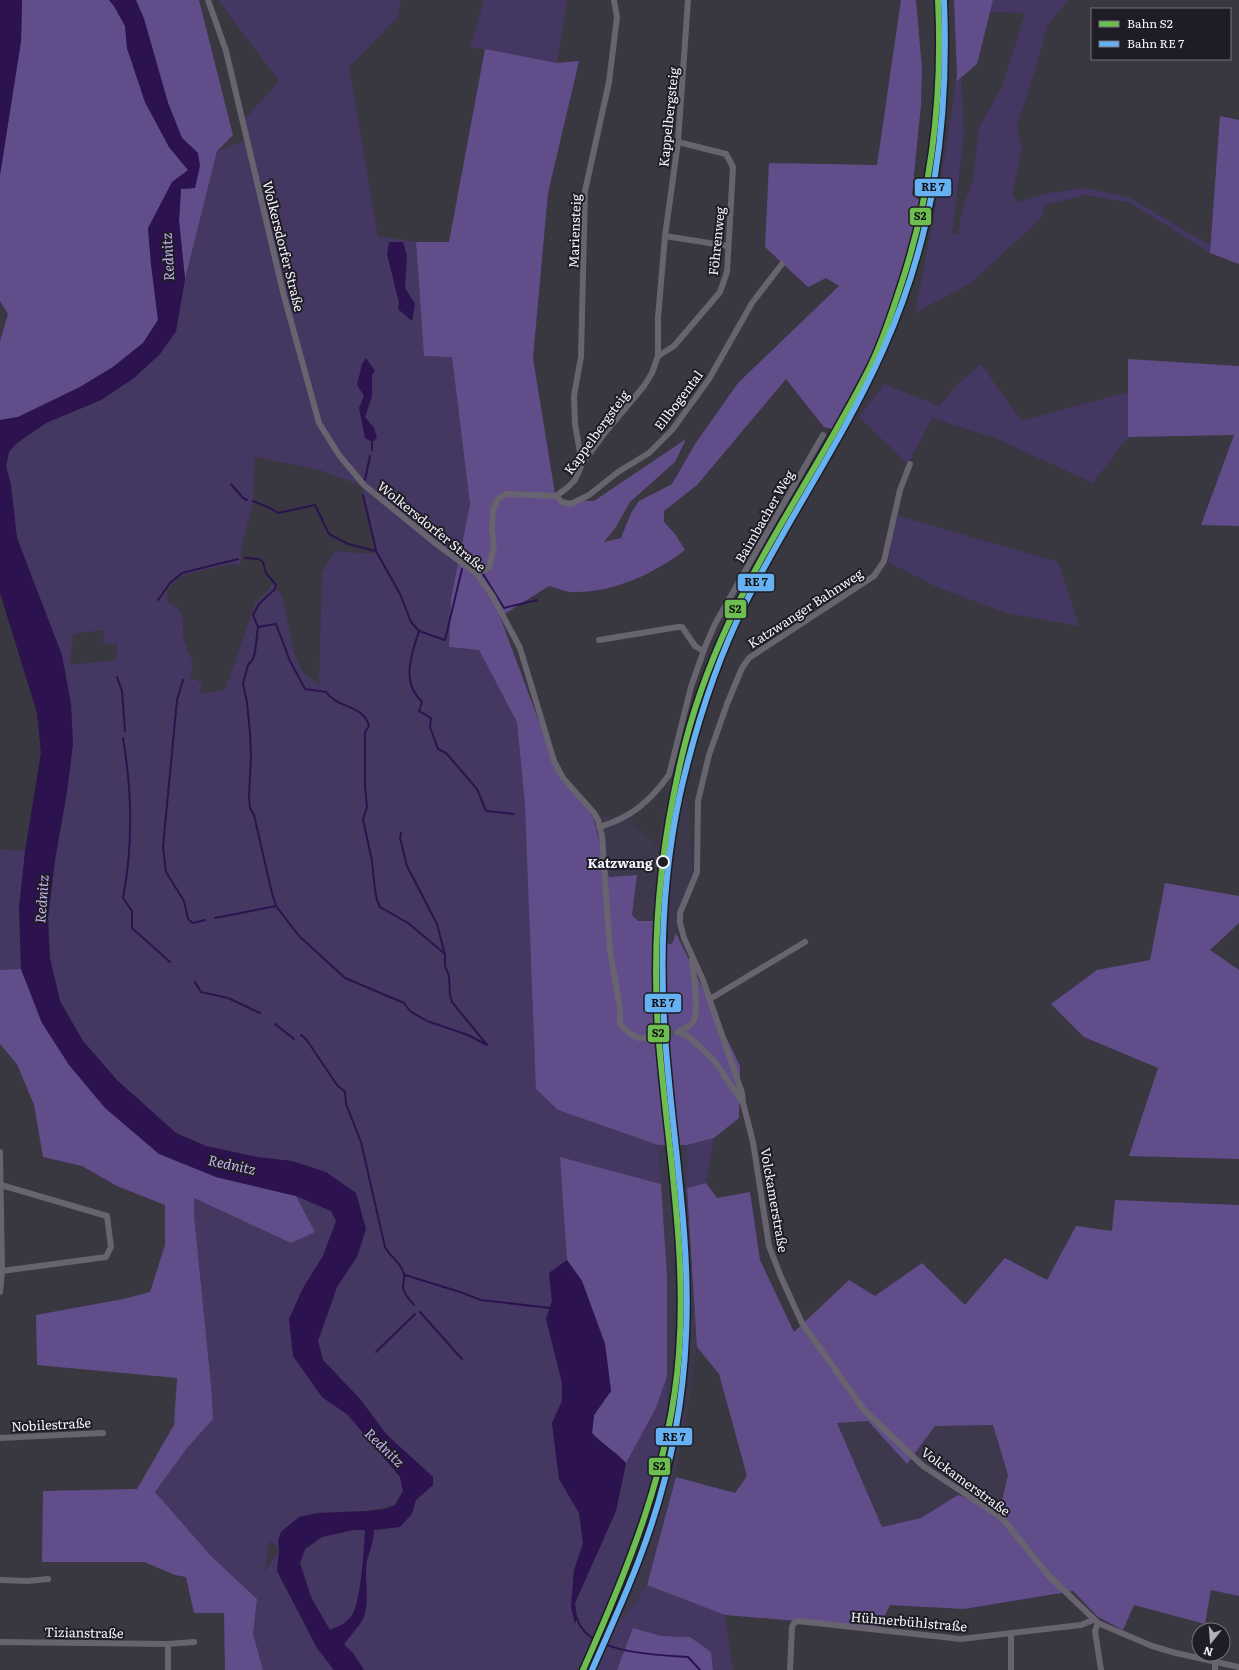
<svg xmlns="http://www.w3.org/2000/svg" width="1239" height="1670" font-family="Literata,serif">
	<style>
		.built { fill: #3d384c }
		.green { fill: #443761; fill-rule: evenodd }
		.forest { fill: #624d8b; fill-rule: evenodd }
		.water { fill: #2c134f; fill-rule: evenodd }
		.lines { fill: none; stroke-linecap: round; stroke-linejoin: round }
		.stream { stroke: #2c134f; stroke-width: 2 }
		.street-tunnel { stroke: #55535c; stroke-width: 6; stroke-dasharray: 6 3; stroke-linecap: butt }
		.street { stroke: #67636f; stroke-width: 6 }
		.rail-1-casing { stroke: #1e1c24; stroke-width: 9 }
		.rail-2-casing { stroke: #1e1c24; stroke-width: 9 }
		.rail-1 { stroke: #6cbe50; stroke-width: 6 }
		.rail-2 { stroke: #66b1f2; stroke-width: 6 }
		.stop-dot { fill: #1e1c24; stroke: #f4f2fc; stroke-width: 2 }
		.labels { text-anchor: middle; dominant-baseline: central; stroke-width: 4; stroke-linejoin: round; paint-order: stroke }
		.street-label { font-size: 13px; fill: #f4f2fc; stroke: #1e1c24 }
		.stop-label { font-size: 13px; font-weight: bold; fill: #f4f2fc; stroke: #1e1c24; text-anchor: end }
		.water-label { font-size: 14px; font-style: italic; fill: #c5b4f0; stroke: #1e1c24 }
		.line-badge { stroke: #1e1c24; stroke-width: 1.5 }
		.pale-badge-label { font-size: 11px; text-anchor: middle; font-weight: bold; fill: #111 }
	</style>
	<rect width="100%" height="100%" fill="#393740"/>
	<g class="built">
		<polygon points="669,780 689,804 692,871 672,944 651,942 638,921 632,915 637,875 609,877 593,817 624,815 658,847"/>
		<polygon points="658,1145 687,1145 687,1188 697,1347 686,1425 681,1447 676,1477 663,1531 647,1585 624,1619 606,1610 629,1549 667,1276"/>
		<polygon points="868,1421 907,1464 935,1426 993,1425 1008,1475 1000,1509 958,1495 921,1518 882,1527 837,1423"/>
	</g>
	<g class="green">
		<path d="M218 0H401L398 17 349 67 378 236 416 242 424 356 452 357 470 504 451 599 449 647 479 650 517 722 558 1110 658 1145 661 1184 560 1157 567 1260 549 1273 552 1301 546 1319 562 1383V1401L552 1423 559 1479 579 1513 583 1543 574 1570 571 1607 575 1623 577 1618 575 1603 616 1511 626 1463 656 1408 667 1376V1416L649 1492 606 1610 624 1619 647 1585 725 1615 733 1670H713L711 1652 690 1637 661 1636 633 1628 617 1670H364L353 1653 330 1631 311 1597 300 1563 305 1549 322 1537 353 1530 416 1500 433 1484V1477L387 1435 360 1399 323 1360 318 1341 337 1287 357 1257 366 1229 292 1161 257 1157 206 1146 176 1133 118 1081 83 1041 60 1001 50 958 48 918 55 860 67 792 73 744 71 704 27 564 17 538 6 466 9 452 17 443 46 423 101 400 134 378 160 354 176 332 185 279 217 151 244 141 242 122 279 81ZM255 457 320 470 362 486 375 554 334 551 322 573 319 684 303 673 295 657 282 595 272 584 269 590 255 604 225 690 200 694 202 683 190 677 193 663 183 638V619L179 609 168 603 167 589 180 576 230 564 240 566 242 545 253 503ZM104 630 103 644 117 643 116 660 70 665 73 634Z"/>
		<polygon points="484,0 567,0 557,63 470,47"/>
		<polygon points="993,0 1069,0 1048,24 1038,61 1017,127 1022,149 1012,195 1018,202 1048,193 1086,188 1130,198 1211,246 1210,253 1129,202 1084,195 1045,205 1041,218 971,283 915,313 944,162 956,82 961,78 964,135 952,234 958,234 962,210 973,180 979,128 1002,87 1025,13 989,12"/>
		<polygon points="981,364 1021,421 1128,392 1128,437 1093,483 995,438 932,418 908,464 859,417 884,384 939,406 956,386"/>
		<polygon points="896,515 1058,562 1079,626 1006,613 937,587 888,562"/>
		<polygon points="0,849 25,851 19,908 21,969 0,970"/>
		<polygon points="714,1138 706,1183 687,1188 687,1145"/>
		<path d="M296 1196 331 1211 336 1221 323 1256 303 1288 322 1397 348 1415 401 1477 403 1491 395 1505 367 1511 318 1513 299 1517 281 1533 277 1571 317 1648 334 1670H263L253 1634 257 1599 212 1557 155 1492 187 1448 213 1419 211 1385 194 1215V1197L291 1243 315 1232ZM271 1541 279 1550 264 1572 270 1541Z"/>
	</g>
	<g class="forest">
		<polygon points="22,0 109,0 114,6 125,26 127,48 145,102 169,147 188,170 148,228 151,264 158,320 143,343 113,367 80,387 18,417 0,420 0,341 8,314 0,301 0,175 21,41"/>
		<polygon points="136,0 199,0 233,135 217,151 185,279 179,221 181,189 195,188 198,153 182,138 168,103 144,19"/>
		<path d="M901 0H916L922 69 921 105 912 195 922 202 901 281 871 357 839 421 837 420 832 429 824 427 786 379 697 485 664 511V522L675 534 685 550C655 573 615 592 576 592 568 593 558 588 549 586L506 613 499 614 558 773 593 817 609 877 637 875 632 915 638 921H653L652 942 672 944 676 933 740 1066 739 1118 714 1138 687 1145H658L558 1110 536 1089 525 805 517 722 479 650 449 647 451 599 470 504 452 357 424 356 416 242H449L485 49 557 63 579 61 548 193 533 358 556 500 594 501 686 439 675 462 630 502 616 527 604 542 621 538 631 513 639 501 672 484 695 444 738 383 839 286 826 278 808 287 765 247 769 163 877 165Z"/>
		<polygon points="954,0 993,0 977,64 956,82 957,75"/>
		<polygon points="1220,116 1239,120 1239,264 1210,253"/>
		<polygon points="1128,359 1239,366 1239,526 1201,525 1234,435 1128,437"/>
		<polygon points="1165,883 1239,896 1239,923 1210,950 1239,970 1239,1159 1129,1156 1158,1068 1084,1037 1051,1004 1097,970 1150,960"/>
		<polygon points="21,969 42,1023 216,1177 296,1196 315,1232 291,1243 194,1198 194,1215 211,1385 213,1419 187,1448 155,1492 212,1557 257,1599 253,1634 263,1670 225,1670 224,1613 194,1613 186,1577 175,1575 144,1562 42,1562 43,1491 137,1489 174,1425 177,1378 37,1365 36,1315 123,1299 150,1292 165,1245 165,1205 117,1186 82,1166 43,1157 34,1105 17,1064 0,1044 0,970"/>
		<path d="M560 1157 661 1184 667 1276V1376L656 1408 626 1463C615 1451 603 1445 592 1433L594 1415 611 1391 605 1344 582 1281 567 1260Z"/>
		<path d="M706 1183 717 1198 750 1192 760 1260 794 1332 849 1280 875 1296 922 1263 965 1305 1005 1258 1047 1280 1076 1226 1112 1231 1115 1200 1239 1205V1596L1211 1590 1205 1624 1134 1605 1123 1630 1098 1617 1073 1591 964 1609 890 1605 879 1628 725 1615 647 1585 676 1477 735 1493 747 1476 719 1374 697 1347 687 1188ZM868 1421 907 1464 935 1426 993 1425 1008 1475 1000 1509 958 1495 921 1518 882 1527 837 1423Z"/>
		<polygon points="633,1628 661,1636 690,1637 711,1652 713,1670 617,1670"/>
	</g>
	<g class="water">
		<polygon points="0,0 22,0 21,41 0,175"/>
		<path d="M109 0H136L144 19 168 103 182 138 198 153 200 166 195 188 181 189 179 221 185 279 176 331 160 354 134 378 101 400 46 423 17 443 9 452 6 466 11 485 17 538 62 655 71 704 73 744 67 792 55 860 48 918 50 958 60 1001 83 1041 118 1081 176 1133 206 1146 257 1157 292 1161 326 1172 356 1193 366 1229 357 1257 337 1287 318 1341 323 1360 360 1399 387 1435 433 1477V1485L416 1500 412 1514 400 1527 374 1530C374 1541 370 1550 367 1561 364 1576 370 1601 364 1617 359 1627 350 1635 344 1645L353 1653 364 1670H334L317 1648 277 1571 279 1550 278 1541 281 1532 299 1517 318 1513 367 1511 385 1509 395 1505 403 1491 400 1477 348 1415 322 1397 293 1356 289 1319 303 1288 323 1256 336 1221 331 1211 296 1196 216 1177 159 1154 105 1108 69 1065 42 1023 21 969 19 908 25 851 41 753 37 713 0 593V420L18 417 80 387 113 367 143 343 158 320 151 264 148 228 172 182 188 170 169 147 145 102 127 48 125 26 114 6ZM353 1530H365C364 1548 361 1602 352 1615 347 1623 338 1627 330 1630L311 1597 300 1563 305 1549 322 1537Z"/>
		<polygon points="389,242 403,242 407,256 405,288 415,304 412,321 398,309 399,303 387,254"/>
		<polygon points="366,358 375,371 372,375 372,396 365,417 374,428 377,438 372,442 365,438 359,408 364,396 357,385 362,364"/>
		<path d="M567 1260 582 1281 605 1344 611 1391 594 1415 592 1433C603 1445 615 1451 626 1463L616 1511 575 1603 577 1618 575 1624 571 1607 574 1570 583 1543 579 1513 559 1479 552 1423 562 1401V1383L546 1319 552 1301 549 1273Z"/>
	</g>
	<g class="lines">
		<g class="stream">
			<polyline points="372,450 372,442"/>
			<polyline points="365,480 370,456"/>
			<polyline points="231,484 243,498 247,500"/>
			<polyline points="363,495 376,550"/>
			<polyline points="253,501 270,508 278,513 315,505 329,534 348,544 376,551 400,594 411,622 419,631 445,640 462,569"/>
			<path d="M245 558 258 559 263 562 266 573 276 585 275 589 259 604 253 615 258 627 276 624 290 661 305 689 326 692C338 709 363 704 369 726L365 732V786L367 807 363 819 372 861 375 890 377 900 380 907 408 923 445 954"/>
			<polyline points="477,567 478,568"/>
			<polyline points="483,574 504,608 537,600"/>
			<polyline points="158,600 170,583 182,573 238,559"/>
			<polyline points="258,627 255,652 253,659 248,665 243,684 247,702 250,733 251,757 249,797 250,808 254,815 272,893 276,906 299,936 345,978 404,1003 410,1011 427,1021 468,1035 487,1045 452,1002 450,995 449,976 445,966 445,955 437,924 407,866 400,838 401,833"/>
			<path d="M419 631C411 656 401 682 422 702L419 711 431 718 430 727 438 749 446 753 477 789 486 811 514 814"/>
			<polyline points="117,677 122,691 125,731"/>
			<polyline points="183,680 177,700 163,847 166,872 184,901 188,919 193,923 205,920"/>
			<path d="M123 738C132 791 133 846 123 898L132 911V928L170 962"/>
			<polyline points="215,918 276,906"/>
			<polyline points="195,982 201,992 228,998 260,1013"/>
			<polyline points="275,1024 294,1039"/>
			<path d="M301 1035 306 1039 337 1085 345 1092 346 1104 361 1142 385 1247C390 1257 401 1262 404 1274 405 1278 403 1283 403 1287 403 1293 410 1300 414 1305"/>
			<polyline points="405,1275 460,1292 481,1300 550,1308"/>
			<polyline points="420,1312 462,1359"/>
			<polyline points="376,1352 415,1314"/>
			<path d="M577 1618C586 1654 659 1655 688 1657L700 1670"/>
		</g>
		<polyline class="street-tunnel" points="659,1036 678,1032"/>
		<g class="street">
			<path d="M208 0 226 51 284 296 319 423 339 455 364 485 435 543 476 573 492 595 520 648 554 761 563 778 594 813 598 820 602 836 610 951 620 1008V1024C635 1040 638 1040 659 1036"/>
			<polyline points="665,236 728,246"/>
			<polyline points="658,356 674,346 720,292 727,272 733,167 726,154 678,142"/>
			<polyline points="582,464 575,424 574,396 581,357 585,191 609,82 617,17 614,0"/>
			<polyline points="556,496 562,502 571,504 589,495 618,472 649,453 672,430 709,379 752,303 782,264"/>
			<polyline points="476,573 489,568 494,546 492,529 493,511 497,500 506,494 556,496 567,488 575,480 582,464 607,430 644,386 652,373 658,356 658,318 665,236 678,142 688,0"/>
			<polyline points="599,640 678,627 682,627 695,646 703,651"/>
			<path d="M599 827C631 818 650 801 669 775L691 687 705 647 715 624 753 557 823 435"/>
			<polyline points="710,999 805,942"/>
			<polyline points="678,1032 689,1037 713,1059 743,1103 753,1142 769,1246 781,1277 802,1323 864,1410 923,1466 1002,1518 1048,1575 1098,1623 1152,1646 1176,1653 1239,1667"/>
			<path d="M678 1032C682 1030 691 1026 693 1022 700 1011 693 973 692 959"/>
			<polyline points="743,1102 742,1093 703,980 684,938 680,923 680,913 697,872 698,801 709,755 727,704 742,668 749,658 874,576 884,561 900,490 910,464"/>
			<polyline points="0,1152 2,1271 0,1292"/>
			<polyline points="1,1185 107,1216 111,1247 106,1257 2,1271"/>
			<polyline points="0,1438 103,1433"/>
			<polyline points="0,1580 28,1581 48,1579"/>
			<polyline points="1098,1623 1095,1631 1101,1670"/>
			<polyline points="0,1642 168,1644 194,1642"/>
			<polyline points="168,1670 168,1644"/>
			<polyline points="790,1670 792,1627 794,1623 798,1621 961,1639 1081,1625 1093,1620"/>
			<polyline points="1011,1670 1011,1633"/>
			<polyline points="1215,1670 1215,1661"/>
		</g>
		<g class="rail-1-casing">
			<path id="rail-1" d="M583 1670C628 1569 671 1465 679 1353 687 1245 666 1138 658 1030 652 942 660 854 679 769 690 717 708 667 730 620 771 533 827 453 870 367 883 341 892 312 901 285 932 191 943 99 938 0"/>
		</g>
		<g class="rail-2-casing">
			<path id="rail-2" d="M592 1670C608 1633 626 1595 640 1557 667 1486 683 1411 686 1335 691 1230 670 1126 664 1021 660 945 664 868 680 794 695 729 715 664 745 604 788 518 844 438 883 350 934 236 949 124 944 0"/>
		</g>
		<use href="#rail-1" class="rail-1"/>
		<use href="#rail-2" class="rail-2"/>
	</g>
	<circle class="stop-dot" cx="663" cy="862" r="6"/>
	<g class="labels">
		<g class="street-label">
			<text transform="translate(668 117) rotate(-84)">Kappelbergsteig</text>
			<text transform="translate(574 231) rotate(-88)">Mariensteig</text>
			<text transform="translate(716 241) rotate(-84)">Föhrenweg</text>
			<text transform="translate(284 246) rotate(76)">Wolkersdorfer Straße</text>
			<text transform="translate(678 400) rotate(-53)">Ellbogental</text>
			<text transform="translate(596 432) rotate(-54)">Kappelbergsteig</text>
			<text transform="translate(764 516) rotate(-60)">Baimbacher Weg</text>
			<text transform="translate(432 526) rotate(39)">Wolkersdorfer Straße</text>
			<text transform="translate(805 608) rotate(-33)">Katzwanger Bahnweg</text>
			<text transform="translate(775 1200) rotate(80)">Volckamerstraße</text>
			<text transform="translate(51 1424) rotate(-3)">Nobilestraße</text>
			<text transform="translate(966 1481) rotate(36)">Volckamerstraße</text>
			<text transform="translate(909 1621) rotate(5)">Hühnerbühlstraße</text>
			<text transform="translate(84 1632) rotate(1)">Tizianstraße</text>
		</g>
		<g class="stop-label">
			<text x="653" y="862">Katzwang</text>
		</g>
		<g class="water-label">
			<text transform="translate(167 257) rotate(-93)">Rednitz</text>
			<text transform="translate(41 899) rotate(-86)">Rednitz</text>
			<text transform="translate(232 1164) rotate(12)">Rednitz</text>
			<text transform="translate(385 1447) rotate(44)">Rednitz</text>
		</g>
	</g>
	<g class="line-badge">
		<rect x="914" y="178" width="38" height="19" rx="4" fill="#66b1f2"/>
		<rect x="909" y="207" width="23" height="19" rx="4" fill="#6cbe50"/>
		<rect x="737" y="573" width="38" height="19" rx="4" fill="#66b1f2"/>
		<rect x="724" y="599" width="23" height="20" rx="4" fill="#6cbe50"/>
		<rect x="644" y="993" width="38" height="20" rx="4" fill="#66b1f2"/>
		<rect x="647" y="1024" width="23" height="19" rx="4" fill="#6cbe50"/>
		<rect x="655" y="1427" width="38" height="19" rx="4" fill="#66b1f2"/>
		<rect x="648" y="1457" width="23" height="19" rx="4" fill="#6cbe50"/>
	</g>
	<g class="pale-badge-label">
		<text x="933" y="191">RE 7</text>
		<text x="920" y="220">S2</text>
		<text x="756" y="586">RE 7</text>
		<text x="735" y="613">S2</text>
		<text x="663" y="1007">RE 7</text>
		<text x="658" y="1037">S2</text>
		<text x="674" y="1441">RE 7</text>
		<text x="659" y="1470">S2</text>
	</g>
	<rect x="1091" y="8" width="140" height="52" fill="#1e1c24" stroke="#74727a"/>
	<rect x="1099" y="21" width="20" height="6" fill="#6cbe50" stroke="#74727a"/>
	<text x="1127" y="28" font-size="12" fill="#f4f2fc">Bahn S2</text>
	<rect x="1099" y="41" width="20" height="6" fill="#66b1f2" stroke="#74727a"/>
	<text x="1127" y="48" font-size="12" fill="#f4f2fc">Bahn RE 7</text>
	<g transform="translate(1211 1642) rotate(197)"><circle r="19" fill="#1e1c24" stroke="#74727a"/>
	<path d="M0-3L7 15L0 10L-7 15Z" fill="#b3b1ba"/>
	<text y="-6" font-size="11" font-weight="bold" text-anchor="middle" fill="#f4f2fc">N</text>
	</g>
</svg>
